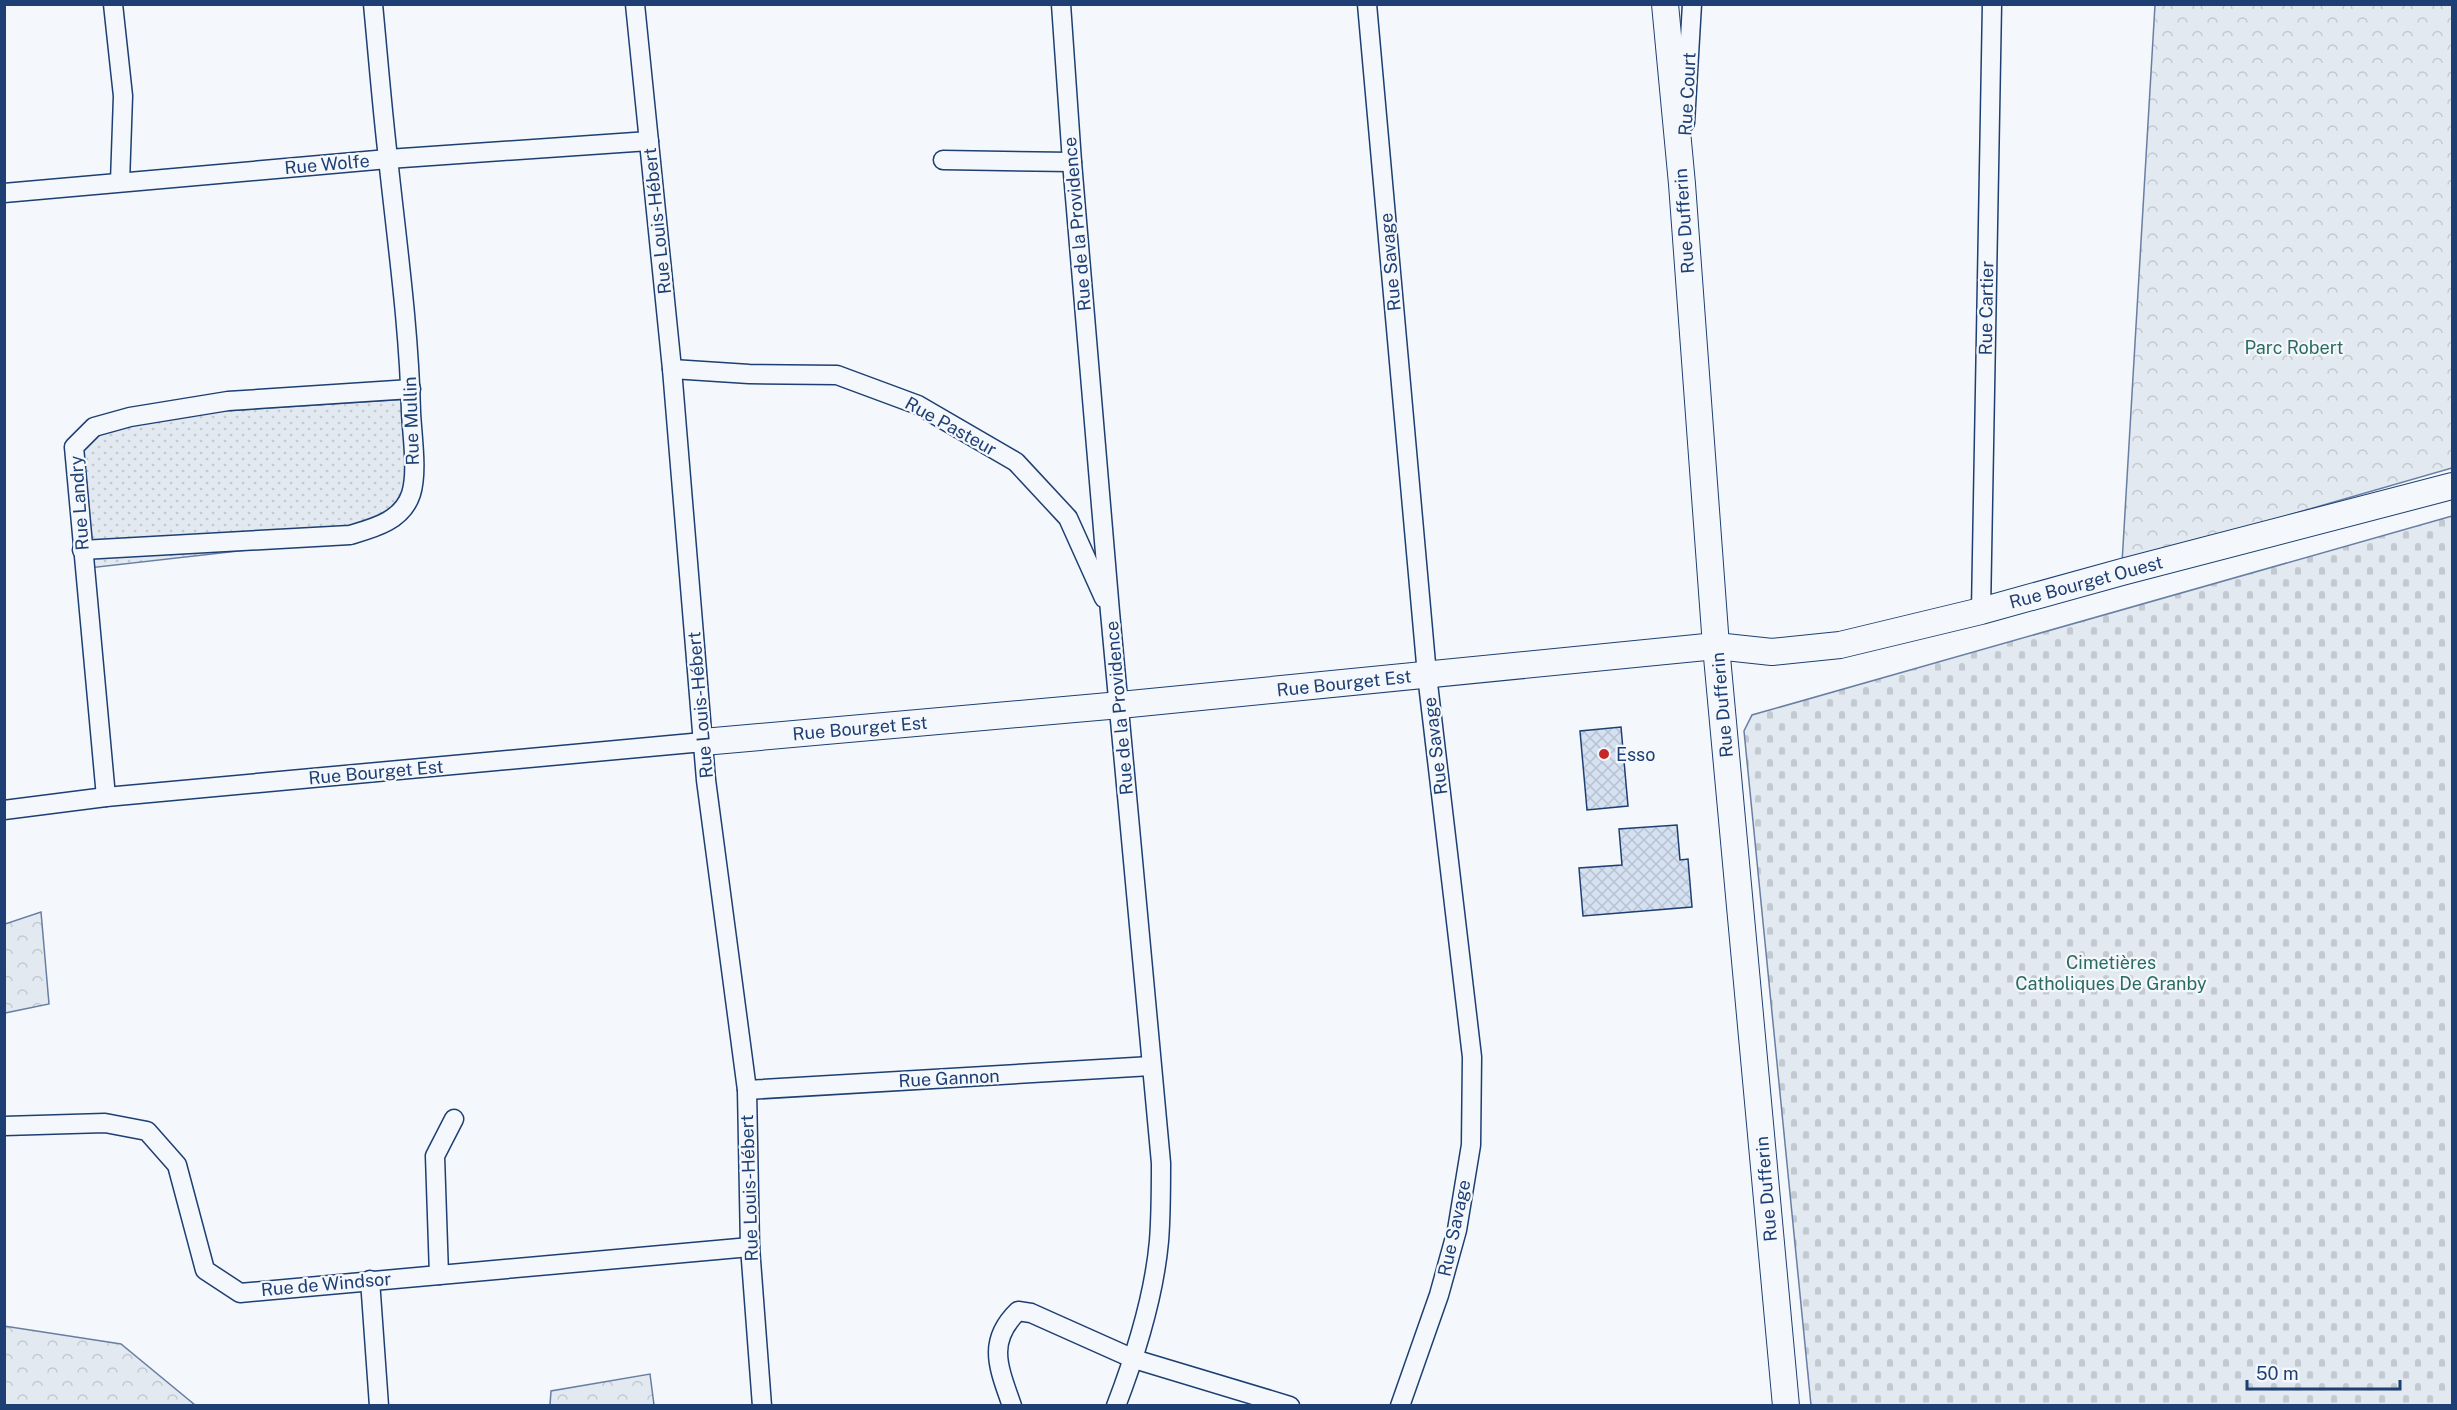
<svg xmlns="http://www.w3.org/2000/svg" width="2457" height="1410" font-family="'Public Sans',sans-serif">
	<style>
		.grass { fill: url(#grass-dots); stroke: #687fa3; stroke-width: 1.5 }
		.forest { fill: url(#forest-crowns); stroke: #687fa3; stroke-width: 1.5 }
		.cemetery { fill: url(#cemetery-stones); stroke: #687fa3; stroke-width: 1.5 }
		.building { fill: url(#building-cross-hatch); stroke: #1d3f73; stroke-width: 1.5 }
		.lines { fill: none; stroke-linecap: round; stroke-linejoin: round }
		.street-casing { stroke: #1d3f73; stroke-width: 21 }
		.secondary-casing { stroke: #1d3f73; stroke-width: 28 }
		.street { stroke: #f4f7fb; stroke-width: 18 }
		.secondary { stroke: #f4f7fb; stroke-width: 26 }
		.poi-dot { fill: #c62828; stroke: #f4f7fb; stroke-width: 2 }
		.labels { text-anchor: middle; dominant-baseline: central; stroke-width: 4.5; stroke-linejoin: round; paint-order: stroke }
		.street-label { font-size: 18px; fill: #1d3f73; stroke: #f4f7fb }
		.park-label { font-size: 18px; fill: #2c6c60; stroke: #f4f7fb }
		.poi-label { font-size: 18px; fill: #1d3f73; stroke: #f4f7fb; text-anchor: start }
	</style>
	<defs>
		<pattern id="grass-dots" width="8" height="8" patternUnits="userSpaceOnUse" patternTransform="scale(1.5)"><rect width="8" height="8" fill="#e3e9f0"/><path d="M2 2h.1M6 6h.1" fill="none" stroke="#c2c9d1" stroke-width="1.8" stroke-linecap="round"/></pattern>
		<pattern id="forest-crowns" width="20" height="18" patternUnits="userSpaceOnUse" patternTransform="scale(1.5)"><rect width="20" height="18" fill="#e3e9f0"/><path d="M2 6a3 3 0 1 1 6 0M12 15a3 3 0 1 1 6 0" fill="none" stroke="#c2c9d1"/></pattern>
		<pattern id="cemetery-stones" width="16" height="16" patternUnits="userSpaceOnUse" patternTransform="scale(1.5)"><rect width="16" height="16" fill="#e3e9f0"/><path d="M2 7V4a2 2 0 0 1 4 0v3zM10 15v-3a2 2 0 0 1 4 0v3z" fill="#c2c9d1"/></pattern>
		<pattern id="building-cross-hatch" width="8" height="8" patternUnits="userSpaceOnUse" patternTransform="scale(1.5)"><rect width="8" height="8" fill="#d5e0f0"/><path d="M0 0l8 8M0 8l8-8" fill="none" stroke="#b6c1d1"/></pattern>
	</defs>
	<rect width="100%" height="100%" fill="#f4f7fb"/>
	<polygon class="grass" points="410,399 422,484 361,537 80,569 77,448 81,427 146,416"/>
	<g class="forest">
		<polygon points="2155,5 2452,5 2452,468 2122,563"/>
		<polygon points="41,912 49,1004 5,1013 5,924"/>
		<polygon points="4,1326 121,1344 195,1405 5,1405"/>
		<polygon points="650,1374 654,1405 550,1405 551,1391"/>
	</g>
	<polygon class="cemetery" points="2452,516 2452,1405 1811,1405 1744,731 1752,715"/>
	<g class="building">
		<polygon points="1621,727 1628,806 1587,810 1580,731"/>
		<polygon points="1677,825 1680,860 1688,859 1692,907 1583,916 1579,868 1622,865 1619,829"/>
	</g>
	<g class="lines">
		<g class="street-casing">
			<g id="street">
				<polyline points="113,4 123,96 120,182"/>
				<polyline points="635,4 672,369 706,780 747,1090 750,1247 762,1406"/>
				<path d="M1061 4 1072 162 1110 612 1161 1163C1161 1189 1161 1216 1159 1241 1154 1297 1136 1354 1116 1406"/>
				<polyline points="1367,4 1427,675 1472,1057 1471,1145 1457,1230 1439,1295 1400,1406"/>
				<polyline points="1685,123 1692,4"/>
				<polyline points="943,160 1072,162"/>
				<polyline points="4,193 388,159 649,141"/>
				<polyline points="672,369 749,374 837,375 918,405 1016,462 1068,518 1104,598"/>
				<path d="M82 550 350 535C374 528 402 521 411 494 418 472 412 435 411 412 409 327 397 243 388 158 382 107 378 56 373 4"/>
				<polyline points="1981,611 1992,4"/>
				<polyline points="106,797 74,447 94,427 130,417 228,401 411,389"/>
				<polyline points="4,810 106,797 703,742"/>
				<polyline points="747,1090 1151,1066"/>
				<polyline points="4,1126 105,1123 147,1131 177,1165 205,1270 240,1293 750,1247"/>
				<polyline points="439,1275 435,1156 454,1119"/>
				<polyline points="370,1280 379,1406"/>
				<path d="M1012 1406C999 1368 986 1342 1018 1311L1031 1313 1134 1359 1290 1406"/>
			</g>
		</g>
		<g class="secondary-casing">
			<g id="secondary">
				<polyline points="1665,4 1682,184 1716,646 1786,1406"/>
				<polyline points="703,742 1120,705 1716,646 1772,652 1840,645 1981,611 2122,572 2452,486"/>
			</g>
		</g>
		<use href="#street" class="street"/>
		<use href="#secondary" class="secondary"/>
	</g>
	<circle class="poi-dot" cx="1604" cy="754" r="6"/>
	<g class="labels">
		<g class="street-label">
			<text transform="translate(1687 94) rotate(-87)">Rue Court</text>
			<text transform="translate(327 164) rotate(-5)">Rue Wolfe</text>
			<text transform="translate(657 221) rotate(-96)">Rue Louis-Hébert</text>
			<text transform="translate(1684 221) rotate(-94)">Rue Dufferin</text>
			<text transform="translate(1077 224) rotate(-95)">Rue de la Providence</text>
			<text transform="translate(1390 262) rotate(-95)">Rue Savage</text>
			<text transform="translate(1986 308) rotate(-89)">Rue Cartier</text>
			<text transform="translate(411 421) rotate(-92)">Rue Mullin</text>
			<text transform="translate(951 426) rotate(29)">Rue Pasteur</text>
			<text transform="translate(79 503) rotate(-94)">Rue Landry</text>
			<text transform="translate(2086 582) rotate(-15)">Rue Bourget Ouest</text>
			<text transform="translate(1344 683) rotate(-6)">Rue Bourget Est</text>
			<text transform="translate(700 705) rotate(-95)">Rue Louis-Hébert</text>
			<text transform="translate(1722 705) rotate(-95)">Rue Dufferin</text>
			<text transform="translate(1119 708) rotate(-95)">Rue de la Providence</text>
			<text transform="translate(860 728) rotate(-5)">Rue Bourget Est</text>
			<text transform="translate(1435 746) rotate(-97)">Rue Savage</text>
			<text transform="translate(376 772) rotate(-5)">Rue Bourget Est</text>
			<text transform="translate(949 1078) rotate(-3)">Rue Gannon</text>
			<text transform="translate(749 1188) rotate(-92)">Rue Louis-Hébert</text>
			<text transform="translate(1766 1189) rotate(-95)">Rue Dufferin</text>
			<text transform="translate(1454 1228) rotate(-78)">Rue Savage</text>
			<text transform="translate(326 1284) rotate(-5)">Rue de Windsor</text>
		</g>
		<g class="park-label">
			<text x="2294" y="347">Parc Robert</text>
			<text x="2111" y="962">Cimetières<tspan x="2111" dy="21">Catholiques De Granby</tspan></text>
		</g>
		<g class="poi-label">
			<text x="1616" y="754">Esso</text>
		</g>
	</g>
	<rect width="2457" height="1410" fill="none" stroke="#1d3f73" stroke-width="12"/>
	<path d="M2247 1380v9h153v-9" fill="none" stroke="#1d3f73" stroke-width="3"/>
	<text x="2256" y="1380" font-size="18" fill="#1d3f73" stroke="#f4f7fb" stroke-width="4.5" paint-order="stroke">50 m</text>
</svg>
